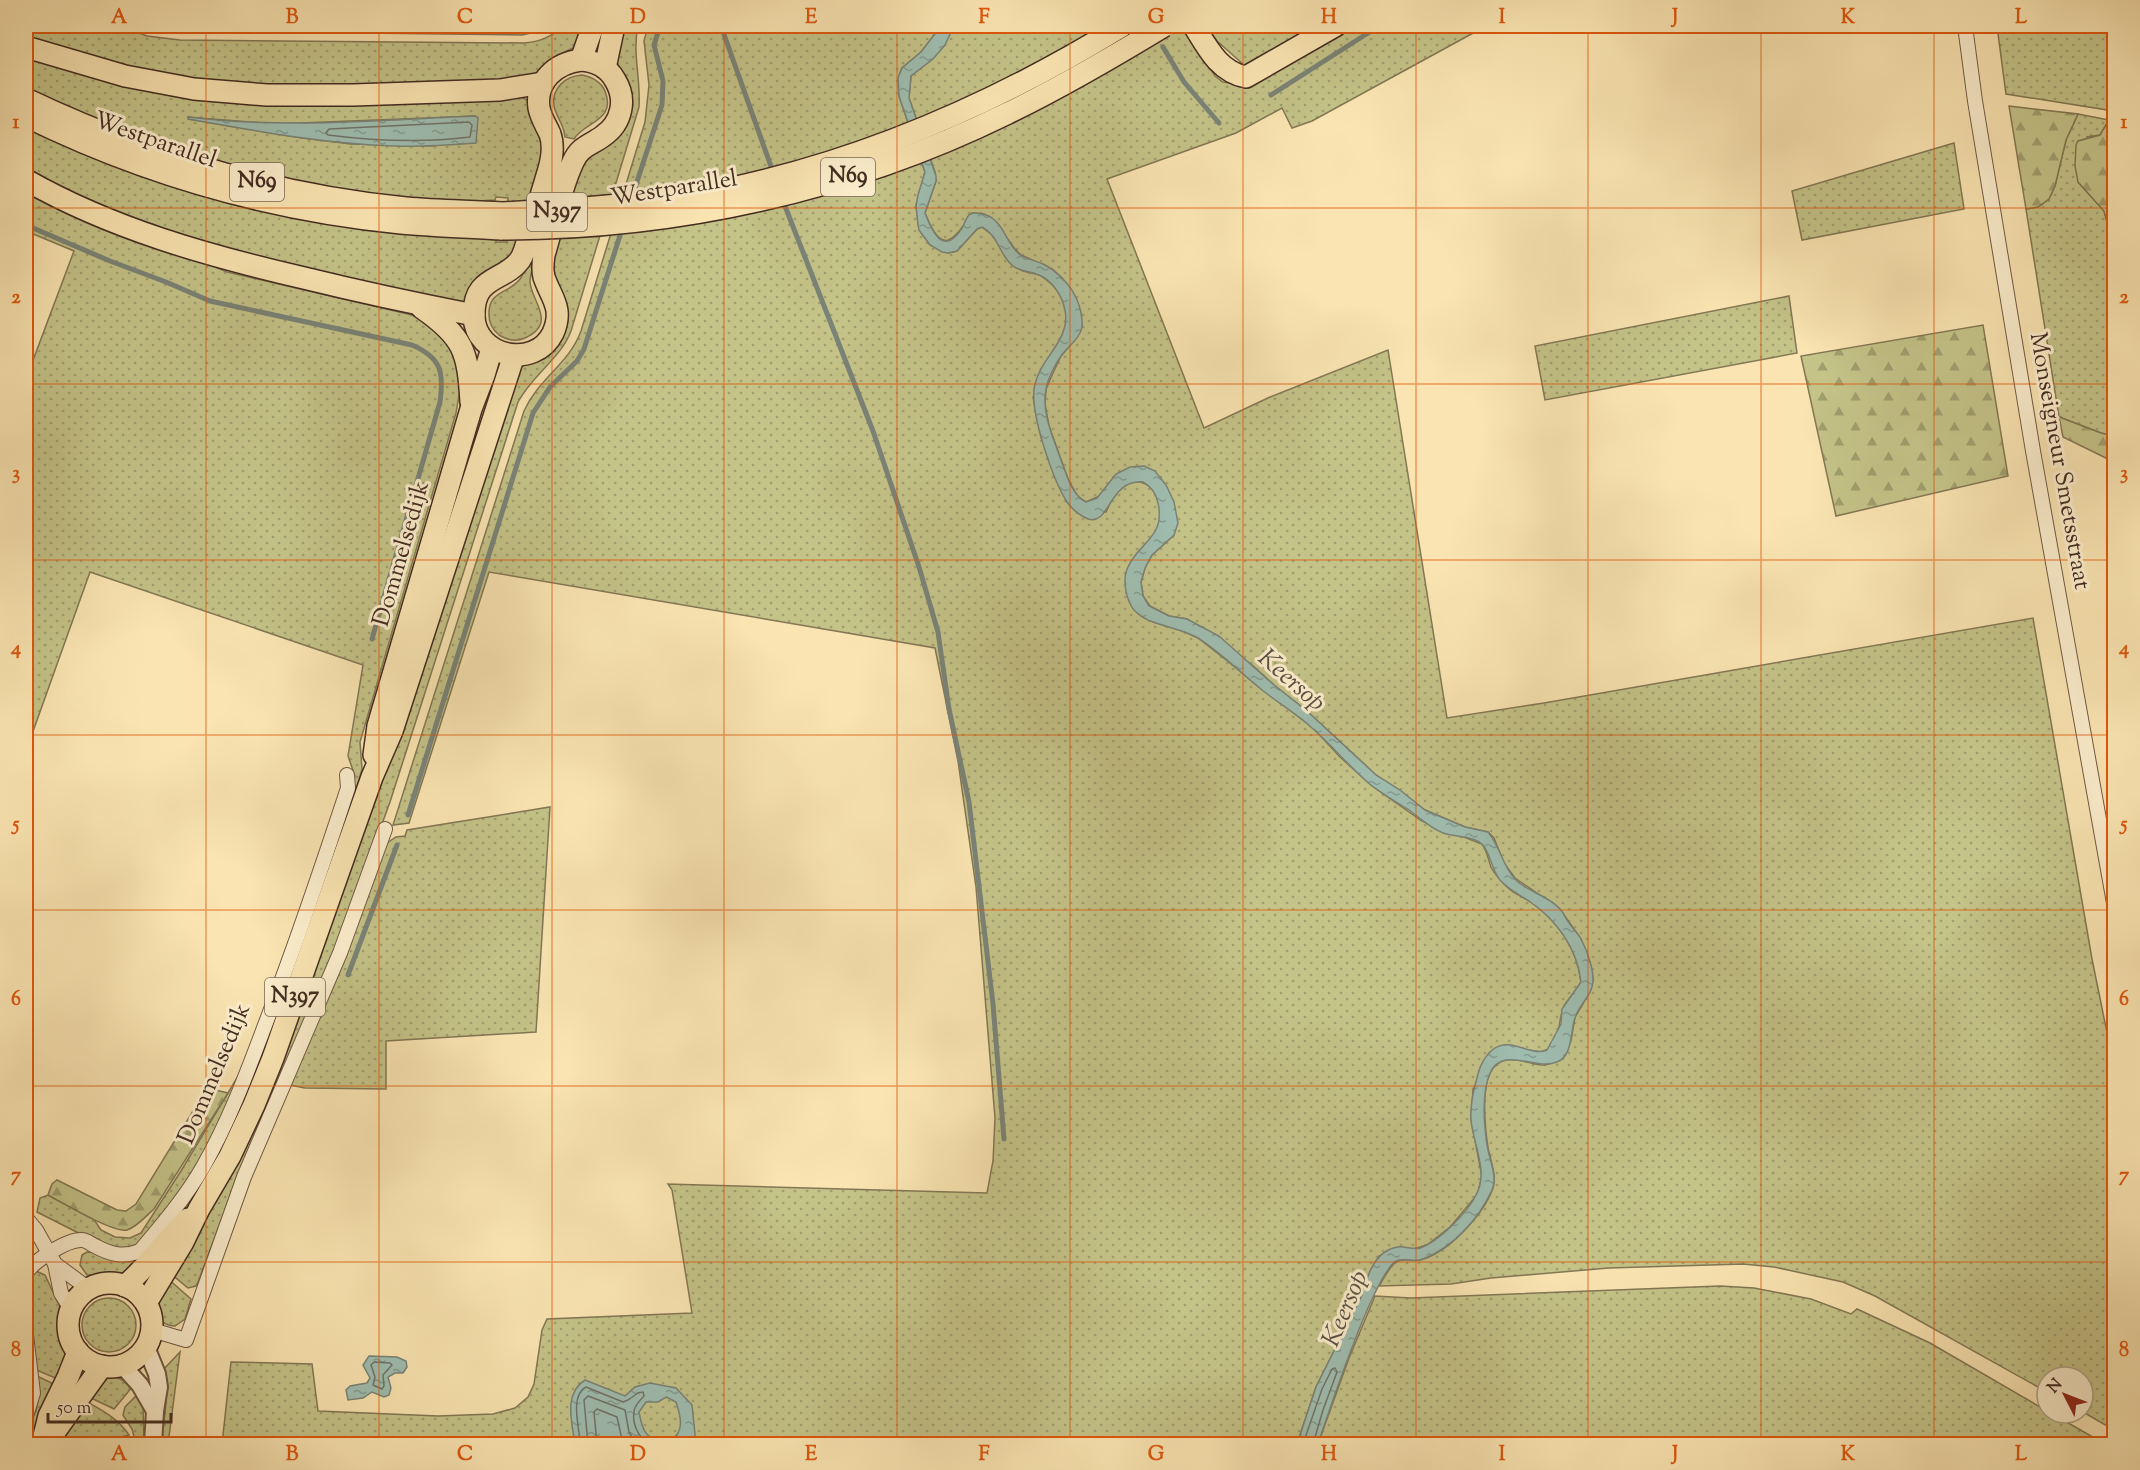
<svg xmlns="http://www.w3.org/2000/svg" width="2140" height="1470" font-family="'Sorts Mill Goudy',serif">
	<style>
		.green { fill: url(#green-dots); stroke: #837754; stroke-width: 1.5; fill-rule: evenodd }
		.forest { fill: url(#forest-firs); stroke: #837754; stroke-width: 1.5 }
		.water { fill: url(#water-ripples); stroke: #7a8377; stroke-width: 1.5; fill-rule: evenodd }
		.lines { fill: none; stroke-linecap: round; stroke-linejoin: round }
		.shore { stroke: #707468; stroke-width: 1.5 }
		.stream { stroke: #7a8377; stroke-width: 5 }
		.minor-casing { stroke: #705a44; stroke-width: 16 }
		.tertiary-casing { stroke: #705a44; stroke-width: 20 }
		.primary-casing { stroke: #422b20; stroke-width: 24 }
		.minor { stroke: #fceecd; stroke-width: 14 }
		.tertiary { stroke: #fceecd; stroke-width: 16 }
		.primary { stroke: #fae5b2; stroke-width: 21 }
		.primary-bridge-casing { stroke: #422b20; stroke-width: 24; stroke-linecap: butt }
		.primary-bridge { stroke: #fae5b2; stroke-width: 21 }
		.grid { fill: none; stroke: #e0570d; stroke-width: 1.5; stroke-opacity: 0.55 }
		.labels { text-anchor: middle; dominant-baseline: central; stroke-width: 6; stroke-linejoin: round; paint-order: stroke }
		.shield { fill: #fceecd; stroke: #7a6654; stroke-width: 1.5 }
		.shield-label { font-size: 22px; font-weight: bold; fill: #422b20 }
		.street-label { font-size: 24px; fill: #422b20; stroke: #fceecd }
		.water-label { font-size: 26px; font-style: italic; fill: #595044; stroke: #fceecd }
		.neatline { fill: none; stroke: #e0570d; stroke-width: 2 }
		.grid-label { font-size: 20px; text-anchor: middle; font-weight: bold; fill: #e0570d }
	</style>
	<defs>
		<pattern id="green-dots" width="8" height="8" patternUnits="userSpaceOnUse" patternTransform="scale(1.5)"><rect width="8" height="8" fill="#c4c388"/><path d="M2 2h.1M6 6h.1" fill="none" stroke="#a19f6f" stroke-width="1.8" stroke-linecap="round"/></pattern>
		<pattern id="forest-firs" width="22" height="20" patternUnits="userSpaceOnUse" patternTransform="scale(1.5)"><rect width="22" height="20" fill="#c4c388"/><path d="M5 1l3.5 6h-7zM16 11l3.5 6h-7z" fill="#a19f6f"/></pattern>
		<pattern id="water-ripples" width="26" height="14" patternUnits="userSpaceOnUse" patternTransform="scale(1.5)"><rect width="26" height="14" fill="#9fbeb1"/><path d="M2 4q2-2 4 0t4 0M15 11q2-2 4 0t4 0" fill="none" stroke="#839b90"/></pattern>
	</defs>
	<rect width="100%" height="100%" fill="#fae5b2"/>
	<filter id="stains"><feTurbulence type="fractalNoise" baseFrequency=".00333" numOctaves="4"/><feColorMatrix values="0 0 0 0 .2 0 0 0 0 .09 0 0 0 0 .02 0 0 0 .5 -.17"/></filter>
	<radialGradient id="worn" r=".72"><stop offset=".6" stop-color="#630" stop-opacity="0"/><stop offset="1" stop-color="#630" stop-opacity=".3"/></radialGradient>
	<g class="green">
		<path d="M26 26H121L147 36 180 40 524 43C539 42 552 37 563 26H587L577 46 555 57 531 77 520 81 329 91 200 84 26 43Z"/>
		<polygon points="147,26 550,26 540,31 522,35 181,31"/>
		<path d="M622 26H638C632 53 641 79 639 107L571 331C561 358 533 374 518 402L390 802 336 950 247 1152 198 1282 196 1286 188 1288 170 1273 193 1240 233 1172 301 1008 386 771 519 368 543 355 556 281 552 255 582 160 600 148 620 70 616 58Z"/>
		<path d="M648 26H941L921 52 902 68 898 78 899 96 925 172 916 205 919 230 930 245 948 253 957 251 977 229 982 227 995 237 1013 266 1023 271 1040 275 1053 285 1062 297 1066 312V330L1033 397 1041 437 1067 502 1106 512C1110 504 1113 494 1120 489 1146 468 1163 497 1160 521 1159 528 1154 535 1151 542 1143 559 1134 576 1126 593L1183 631 1198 638 1313 728 1340 757 1372 786 1422 821 1482 844C1488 852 1488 861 1492 869 1496 876 1502 882 1507 887 1514 894 1523 897 1531 902 1558 922 1577 948 1581 982 1577 991 1569 997 1564 1006 1557 1020 1563 1044 1542 1052L1501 1046 1489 1053 1473 1090 1471 1119 1482 1177 1477 1195 1450 1227 1427 1245 1413 1249 1401 1247 1379 1256 1366 1280 1362 1295 1316 1387 1297 1444H222L231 1362 312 1364 318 1411 438 1416 493 1414 515 1408 528 1397 534 1384 542 1330 547 1319 692 1313 672 1190 668 1184 987 1193 993 1161 995 1118 976 887 958 761 935 648 489 572 409 823 393 825 524 411C539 378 569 364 581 331L645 122 649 85 644 41Z"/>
		<path d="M954 26H1182L1215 76 1223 82 1242 85 1345 26H1486L1312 121 1292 128 1282 108 1236 133 1107 179 1204 428 1270 397 1388 350 1447 718 1544 703 2033 618 2092 959 2114 1067V1430L2083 1412V1377H2047V1392L1875 1296 1843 1282 1774 1267 1743 1264 1609 1268 1491 1278 1451 1284 1379 1286C1384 1279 1390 1264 1398 1261 1405 1258 1413 1262 1420 1260 1448 1253 1484 1214 1493 1188 1497 1176 1490 1159 1488 1147 1485 1128 1480 1082 1494 1067 1508 1052 1526 1064 1542 1065 1549 1065 1557 1061 1563 1058L1571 1041 1575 1017 1583 1004 1593 978 1588 959 1581 939 1560 909 1515 878 1504 863 1494 838 1488 832 1465 827 1425 810 1376 775 1307 711 1274 685 1252 665 1187 619 1169 616 1150 606 1143 596 1141 582 1145 568 1152 555 1174 535 1155 471 1086 502 1078 497 1068 479 1049 426 1045 404 1046 389 1053 373 1061 356 1074 341 1077 300 1061 277 1052 269 1021 255 1015 249 992 218 984 214 972 213C952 245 941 254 925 213L936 181 935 172 909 98 911 76 950 34Z"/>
		<polygon points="1205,26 1326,26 1251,64 1244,65 1217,41"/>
		<polygon points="1997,26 2114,26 2114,111 2006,94"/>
		<path d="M26 53 122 80 521 97 529 101 543 151 517 248 464 305 192 244 26 174V123L426 230 496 240V242H507L508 198 496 197 495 200 438 203 360 196 194 160 26 93ZM474 116 433 146 351 144 302 138 189 119 188 117 275 124Z"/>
		<path d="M582 75C592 77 601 82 605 91 617 121 584 122 574 139L565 137C564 124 556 117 554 106 551 88 566 76 582 75Z"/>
		<polygon points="2078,114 2109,120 2100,135 2087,137 2078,182 2104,211 2114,247 2114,436 2101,433 2059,417 2026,209 2038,207 2049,199 2055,186 2066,140"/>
		<polygon points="1954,143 1964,209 1802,240 1792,191"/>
		<polygon points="26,186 227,272 412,315 430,323 457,353 460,390 456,413 360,742 362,769 350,813 316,911 248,1093 210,1171 176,1221 204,1169 339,833 355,776 348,756 363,665 90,572 26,751 26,379 74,251 26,231"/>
		<path d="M530 254 536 255C534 264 530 273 530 282 531 301 558 323 525 338 516 342 507 340 499 335 493 330 489 323 489 315 488 290 509 294 520 279 525 272 527 262 530 254Z"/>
		<polygon points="1789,296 1797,353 1545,400 1535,346"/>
		<polygon points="550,807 536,1032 386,1041 386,1089 305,1088 289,1085 357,925 387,843 396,837 405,836 407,830"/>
		<polygon points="246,1063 209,1144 183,1187 137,1246 114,1251 37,1212 40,1198 48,1195 93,1218 101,1230 115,1237 130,1238 141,1233 181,1171"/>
		<polygon points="87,1252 139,1254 145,1259 123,1275 87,1275 80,1265 82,1255"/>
		<path d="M36 1271 45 1275 60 1307V1335L66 1355 60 1380 34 1369C31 1353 21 1294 26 1281 28 1277 33 1274 36 1271Z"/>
		<path d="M167 1278 191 1299 185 1319 175 1326C147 1325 160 1294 167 1278Z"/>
		<polygon points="1720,1286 1754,1288 1811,1299 1851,1314 1857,1309 1930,1343 2047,1411 2047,1413 2051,1413 2105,1444 1318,1444 1349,1358 1375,1296 1411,1298"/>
		<circle cx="109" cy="1325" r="27"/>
		<polygon points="180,1352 168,1444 162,1441 166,1402 162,1371"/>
		<polygon points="37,1376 58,1386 30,1444 26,1444 26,1429 36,1411 38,1401"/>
		<polygon points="113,1376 127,1382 133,1386 114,1409 85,1395 107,1377"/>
		<polygon points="139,1393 143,1405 144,1444 136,1444 132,1429 123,1415 125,1407"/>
		<path d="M82 1399C101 1410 117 1417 129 1435L120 1437V1444H56Z"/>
	</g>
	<g class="forest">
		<polygon points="2009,106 2078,114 2066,140 2055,186 2049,199 2038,207 2026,209"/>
		<polygon points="2109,120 2114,123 2114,247 2104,211 2078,182 2075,166 2076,145 2078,141 2100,135"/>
		<polygon points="1983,325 2008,476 1836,516 1801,356"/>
		<polygon points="2059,417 2101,433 2114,436 2114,462 2063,437"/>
		<path d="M207 1088 228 1093 154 1209C146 1216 137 1227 127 1230 113 1233 63 1203 48 1195L52 1184 57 1180 117 1210 126 1211 136 1204Z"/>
	</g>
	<g class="water">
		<path d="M941 26H954L945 45 933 59 911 76 909 98 936 176V181L925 213C931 229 942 256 960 231 964 227 965 219 969 215 972 212 978 213 982 214 1002 217 1005 241 1018 253 1025 259 1034 260 1043 264 1057 271 1071 285 1077 300 1080 306 1083 319 1082 327 1080 339 1067 347 1061 356 1055 365 1048 379 1046 389 1041 413 1054 439 1061 460 1067 475 1071 494 1086 502L1097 498 1116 474 1130 467 1144 466 1155 471 1166 485 1174 502 1178 523 1174 535 1152 555 1145 568 1141 582 1143 596 1149 606 1169 616 1187 619 1219 636 1274 685 1307 711 1376 775 1400 790 1425 810 1465 827 1488 832C1500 846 1502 865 1515 879 1527 892 1548 895 1560 909 1563 912 1565 917 1567 920 1571 927 1577 932 1581 939 1587 950 1596 974 1592 987 1589 998 1578 1007 1575 1018 1570 1032 1573 1056 1557 1062 1535 1071 1503 1045 1490 1073 1481 1094 1484 1124 1487 1145 1489 1159 1498 1177 1492 1190 1479 1218 1453 1248 1423 1259 1415 1263 1404 1257 1396 1261 1374 1275 1328 1414 1318 1444H1297L1316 1387 1362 1295C1367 1276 1375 1250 1398 1247 1405 1246 1413 1250 1420 1248 1438 1242 1468 1212 1476 1195 1489 1172 1473 1144 1471 1120 1470 1104 1474 1089 1478 1074 1480 1065 1486 1054 1495 1048 1512 1037 1530 1057 1547 1050L1561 1024 1562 1009 1581 982C1577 948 1557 920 1529 901 1518 894 1508 889 1500 880 1491 869 1490 851 1482 844 1473 836 1454 837 1443 833 1430 828 1420 818 1409 810 1396 802 1383 794 1371 785 1350 768 1333 746 1312 728 1297 714 1278 703 1262 690 1241 673 1221 653 1198 638 1180 627 1150 626 1136 612 1131 608 1129 602 1127 596 1125 588 1124 577 1127 569 1138 542 1166 538 1158 503 1156 493 1152 487 1143 482 1109 479 1110 526 1088 519 1080 516 1071 508 1067 502 1053 480 1028 409 1035 384 1041 357 1071 340 1065 310 1062 296 1053 281 1039 275 1030 271 1021 272 1013 266 999 255 999 236 982 227L977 229 957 251 948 253 942 252 930 245 919 230 918 224 916 206 918 195 925 172 899 96 898 78 902 68 921 52Z"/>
		<path d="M475 116 478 118 476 143C449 145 421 147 394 146 325 144 256 131 188 119V117C283 129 379 120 475 116Z"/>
		<polygon points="369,1356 397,1357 406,1361 407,1367 403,1373 395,1373 388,1377 391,1388 389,1395 384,1397 372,1392 363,1398 348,1400 346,1390 350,1386 367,1383 370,1378 363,1365"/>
		<path d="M585 1380 625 1396 635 1387 650 1383 676 1388 692 1405 696 1444H575C572 1422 563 1394 585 1380ZM666 1397 676 1402C681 1417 685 1432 670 1441 647 1440 643 1435 639 1412L646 1402H658Z"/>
	</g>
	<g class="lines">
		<g class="shore">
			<path d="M469 122 472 125 470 137C423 143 375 141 328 135L326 133 329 129Z"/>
			<polygon points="374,1362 390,1363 392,1365 383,1375 384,1386 382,1389 373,1385 375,1377 371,1365"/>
			<path d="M580 1444C580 1428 569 1396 586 1387L623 1402 628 1400 638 1393 643 1392 644 1396C640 1400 634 1406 634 1412 632 1424 639 1440 651 1444"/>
			<polyline points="588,1444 584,1400 588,1396 625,1410 629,1432 636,1444"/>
			<polyline points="597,1444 594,1412 597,1409 617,1417 621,1435 626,1444"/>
			<polyline points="1303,1444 1322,1389 1332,1369 1335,1368 1337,1372 1323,1410 1313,1444"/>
		</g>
		<g class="stream">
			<polyline points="721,26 773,172"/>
			<polyline points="1163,47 1184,82 1219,123"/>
			<polyline points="1271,95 1379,26"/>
			<polyline points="632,197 662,105 663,81 654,45 660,26"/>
			<polyline points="783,201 873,431 919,567 938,632 949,709 969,802 993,1004 1004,1139"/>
			<path d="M26 225 110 261 166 282 210 301 412 345C442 358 444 373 440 402L372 639"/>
			<polyline points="408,815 533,413 550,387 577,361 584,349 622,229"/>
			<polyline points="348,975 397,845"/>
		</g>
		<g class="minor-casing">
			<g id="minor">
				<polyline points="1965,26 1975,101 2033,451 2114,903"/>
				<polyline points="26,1218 36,1230 55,1264 61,1293 71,1309"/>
				<polyline points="55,1264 89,1289"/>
				<path d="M26 1273C34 1261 67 1239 82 1240 86 1240 91 1244 95 1246 110 1254 123 1258 140 1251 162 1225 186 1197 203 1167 231 1118 250 1065 270 1012 298 938 323 864 348 788L347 775"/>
				<polyline points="152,1330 186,1340 244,1177 340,953 385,829"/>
				<polyline points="26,1335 33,1393 26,1416"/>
			</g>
		</g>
		<g class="tertiary-casing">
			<g id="tertiary">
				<polyline points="146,1347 157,1374 159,1387 155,1411 153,1444"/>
				<polyline points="122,1365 140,1385 155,1411"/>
			</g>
		</g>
		<g class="primary-casing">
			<g id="primary">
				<path d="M1194 26C1207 47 1219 72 1246 77L1335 26"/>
				<polyline points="26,47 125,76 194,89 267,95 353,95 500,90 543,83"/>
				<path d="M581 60C595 61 608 67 615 80 627 99 622 123 603 136 591 145 580 146 573 162 560 190 553 225 544 255 543 262 542 270 544 277 551 298 564 308 553 333 535 370 475 357 474 316 473 275 504 282 520 260 526 251 527 240 530 230 537 210 543 189 549 169 552 158 554 145 550 134 546 125 541 118 539 108 535 81 556 63 581 60Z"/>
				<polyline points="581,60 593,26"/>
				<polyline points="605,68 614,26"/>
				<path d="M26 99C146 156 273 195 406 208 438 211 470 211 502 213"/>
				<path d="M26 116C144 174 270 210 401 223 434 226 468 227 502 229"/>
				<path d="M26 180C112 229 209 256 304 278 361 292 417 304 474 315"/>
				<path d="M422 308C464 337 468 352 471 402"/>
				<polyline points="374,755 378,726 471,409 484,375 492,348"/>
				<circle cx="110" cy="1325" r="42"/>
				<path d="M125 1286C148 1266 166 1240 188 1219"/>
				<polyline points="146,1303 183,1242 199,1209 230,1156 254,1105 273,1058 372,777 392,731 514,355"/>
				<polyline points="42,1444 49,1416 68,1377 78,1352"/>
				<polyline points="46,1444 102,1366"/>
			</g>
		</g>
		<use href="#minor" class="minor"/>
		<use href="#tertiary" class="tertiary"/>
		<use href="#primary" class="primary"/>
		<g class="primary-bridge-casing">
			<g id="primary-bridge">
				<path d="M502 213C578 209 653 204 728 189 869 159 1000 101 1122 26"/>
				<path d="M502 229C676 229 849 191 1006 114 1060 88 1113 57 1164 26"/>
			</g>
		</g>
		<use href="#primary-bridge" class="primary-bridge"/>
	</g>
	<path class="grid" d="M206 26V1444M379 26V1444M552 26V1444M724 26V1444M897 26V1444M1070 26V1444M1243 26V1444M1416 26V1444M1588 26V1444M1761 26V1444M1934 26V1444M26 208H2114M26 384H2114M26 560H2114M26 735H2114M26 910H2114M26 1086H2114M26 1262H2114"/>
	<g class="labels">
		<g class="shield">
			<rect x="821" y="158" width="54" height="38" rx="4.5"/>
			<rect x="230" y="163" width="54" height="38" rx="4.5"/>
			<rect x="527" y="193" width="60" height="38" rx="4.5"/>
			<rect x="265" y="978" width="60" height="38" rx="4.5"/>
		</g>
		<g class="shield-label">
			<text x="848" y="177">N69</text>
			<text x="257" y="182">N69</text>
			<text x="557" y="212">N397</text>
			<text x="295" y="997">N397</text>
		</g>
		<g class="street-label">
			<text transform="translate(155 141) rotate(19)">Westparallel</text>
			<text transform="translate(674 189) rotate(-9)">Westparallel</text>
			<text transform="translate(2059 461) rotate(80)">Monseigneur Smetsstraat</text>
			<text transform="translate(402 554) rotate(-74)">Dommelsedijk</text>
			<text transform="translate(215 1074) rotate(-67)">Dommelsedijk</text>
		</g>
		<g class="water-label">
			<text transform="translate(1291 681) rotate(41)">Keersop</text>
			<text transform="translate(1346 1309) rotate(-67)">Keersop</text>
		</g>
	</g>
	<rect width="2140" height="1470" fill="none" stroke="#fae5b2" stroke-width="66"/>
	<g transform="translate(2065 1395) rotate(312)"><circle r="28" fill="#fceecd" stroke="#b2a088" stroke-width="1.5"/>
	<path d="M0-4.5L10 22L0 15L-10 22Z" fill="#8f2418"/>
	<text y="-9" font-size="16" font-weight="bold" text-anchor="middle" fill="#422b20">N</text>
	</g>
	<path d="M48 1413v9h123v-9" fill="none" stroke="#422b20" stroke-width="3"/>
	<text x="57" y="1413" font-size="18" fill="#422b20" stroke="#fceecd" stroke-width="4.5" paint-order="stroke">50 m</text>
	<rect x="33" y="33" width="2074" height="1404" class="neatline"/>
	<g class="grid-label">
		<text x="119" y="23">A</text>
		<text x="292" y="23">B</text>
		<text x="465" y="23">C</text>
		<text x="638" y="23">D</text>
		<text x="811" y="23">E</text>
		<text x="984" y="23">F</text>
		<text x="1156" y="23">G</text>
		<text x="1329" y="23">H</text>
		<text x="1502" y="23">I</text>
		<text x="1675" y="23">J</text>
		<text x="1848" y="23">K</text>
		<text x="2021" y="23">L</text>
		<text x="16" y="128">1</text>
		<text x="2124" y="128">1</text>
		<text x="16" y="303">2</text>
		<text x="2124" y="303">2</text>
		<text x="16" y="479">3</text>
		<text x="2124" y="479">3</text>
		<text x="16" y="654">4</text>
		<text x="2124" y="654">4</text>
		<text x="16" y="830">5</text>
		<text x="2124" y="830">5</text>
		<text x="16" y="1005">6</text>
		<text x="2124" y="1005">6</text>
		<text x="16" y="1181">7</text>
		<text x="2124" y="1181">7</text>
		<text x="16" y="1356">8</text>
		<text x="2124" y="1356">8</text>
		<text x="119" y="1460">A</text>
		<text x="292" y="1460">B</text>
		<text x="465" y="1460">C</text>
		<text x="638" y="1460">D</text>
		<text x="811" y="1460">E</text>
		<text x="984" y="1460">F</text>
		<text x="1156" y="1460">G</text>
		<text x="1329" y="1460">H</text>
		<text x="1502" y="1460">I</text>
		<text x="1675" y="1460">J</text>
		<text x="1848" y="1460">K</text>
		<text x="2021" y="1460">L</text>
	</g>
	<rect width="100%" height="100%" filter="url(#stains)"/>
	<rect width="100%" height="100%" fill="url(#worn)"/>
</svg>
